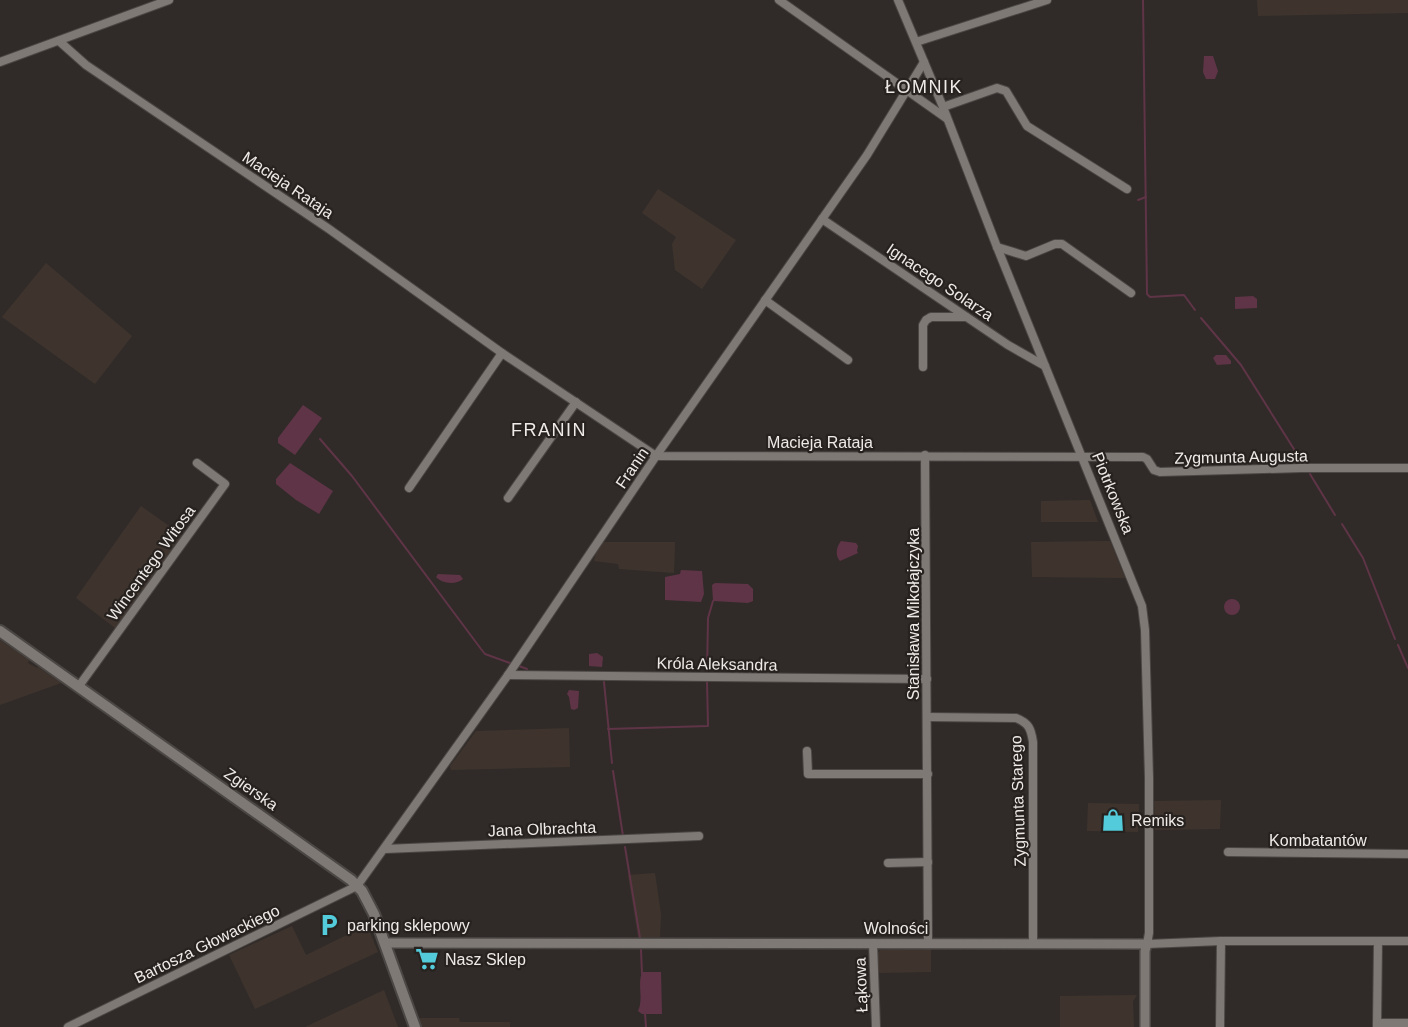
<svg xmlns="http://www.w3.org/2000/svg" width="1408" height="1027" font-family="Helvetica,sans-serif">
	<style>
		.built { fill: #3e342d }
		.water { fill: #5f3447 }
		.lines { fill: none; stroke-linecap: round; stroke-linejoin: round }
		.stream { stroke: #5f3447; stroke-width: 2 }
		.minor-casing { stroke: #4b4745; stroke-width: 10 }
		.tertiary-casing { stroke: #4b4745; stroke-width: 12 }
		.secondary-casing { stroke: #4b4745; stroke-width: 14 }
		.minor { stroke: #7f7975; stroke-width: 8 }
		.tertiary { stroke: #7f7975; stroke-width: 9 }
		.secondary { stroke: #7f7975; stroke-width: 10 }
		.labels { text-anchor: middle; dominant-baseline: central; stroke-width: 4.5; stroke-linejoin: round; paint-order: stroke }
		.street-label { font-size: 16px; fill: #eeeae8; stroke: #27221f }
		.poi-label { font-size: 16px; fill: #eeeae8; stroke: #27221f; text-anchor: start }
		.neighbourhood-label { font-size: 18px; letter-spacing: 1.5px; fill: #eeeae8; stroke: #27221f }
	</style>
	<rect width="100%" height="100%" fill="#302b28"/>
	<g class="built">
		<polygon points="1257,0 1408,0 1408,13 1258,16"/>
		<polygon points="658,189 736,240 702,289 675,270 672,244 676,237 642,213"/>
		<polygon points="46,263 132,336 95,384 2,317"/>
		<polygon points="1090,500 1098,522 1041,522 1041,501"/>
		<polygon points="141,506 182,535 115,628 76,598"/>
		<polygon points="1110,541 1125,578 1032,577 1031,542"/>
		<polygon points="603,542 675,542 674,573 619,569 618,564 594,561 596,552"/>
		<polygon points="0,640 29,660 28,663 37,668 38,667 61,683 0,705"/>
		<polygon points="569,728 570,767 451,770 450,766 476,731"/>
		<polygon points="1221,800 1220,829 1155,830 1154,801"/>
		<polygon points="1088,803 1139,804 1138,832 1087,831"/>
		<polygon points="655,873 661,914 660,937 638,937 628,875"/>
		<polygon points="367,925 378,952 255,1009 229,955 292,926 306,955"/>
		<polygon points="931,949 931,972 878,973 877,954 880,950"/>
		<polygon points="384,990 398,1027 305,1027"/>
		<polygon points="1137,995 1133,1001 1134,1027 1060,1027 1060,996"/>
		<polygon points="419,1018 459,1018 460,1022 510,1022 510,1027 422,1027"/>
	</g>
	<g class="water">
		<polygon points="1204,56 1213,56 1218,71 1215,79 1206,79 1203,72"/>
		<polygon points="1253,296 1257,299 1257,308 1235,309 1235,297"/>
		<polygon points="1216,355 1226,355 1231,361 1231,364 1217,365 1213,358"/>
		<polygon points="303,405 322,418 295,455 278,443 278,438"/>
		<polygon points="290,463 333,491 319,514 296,500 276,484 276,479"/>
		<path d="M841 541 856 543 858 546 857 551 858 553 840 561C835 556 836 547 841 541Z"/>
		<polygon points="681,570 702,571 704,594 701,602 665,600 665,577 680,574"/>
		<path d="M438 574 460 575 463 579C456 585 442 584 436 577Z"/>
		<polygon points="715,583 748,584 753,589 753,601 748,603 713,601 712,585"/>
		<circle cx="1232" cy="607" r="8"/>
		<polygon points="597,653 603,657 602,667 589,666 589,654"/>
		<polygon points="569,690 579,691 578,708 574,710 571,709 569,697 567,694"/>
		<path d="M642 972H661L662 1014H642L638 1011C644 999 637 985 642 972Z"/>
	</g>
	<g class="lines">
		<g class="stream">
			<polyline points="1143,0 1147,294 1150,297 1184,295 1195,310"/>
			<polyline points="1138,200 1146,197"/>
			<polyline points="1201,318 1241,365 1304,465"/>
			<polyline points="320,439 352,476 481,649 485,654 510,663"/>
			<polyline points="1310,474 1335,515"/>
			<polyline points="1342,524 1363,558 1395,639"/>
			<polyline points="1398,645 1408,668"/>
			<polyline points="519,666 527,669"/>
			<polyline points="707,673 708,618 713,601"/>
			<polyline points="604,682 612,763"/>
			<polyline points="608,729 708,726 707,681"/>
			<polyline points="613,771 623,836"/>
			<polyline points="625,847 640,938"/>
			<polyline points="641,950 642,974"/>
			<polyline points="645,1013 646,1027"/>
		</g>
		<g class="minor-casing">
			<g id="minor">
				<polyline points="779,0 946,118"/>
				<polyline points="898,0 943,107 997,247 1142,606 1145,630 1149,778 1149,933 1147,944 1221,941 1408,941"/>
				<polyline points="59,41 86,65 329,229 502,353 656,456 1143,457 1147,459 1154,470 1160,472 1301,468 1408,468"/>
				<polyline points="916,42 1047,0"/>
				<polyline points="0,62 169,0"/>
				<polyline points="943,107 997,88 1006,91 1027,126 1127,189"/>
				<polyline points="822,219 1008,345 1045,366"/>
				<polyline points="997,247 1026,256 1055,244 1062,244 1131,293"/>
				<polyline points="765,300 848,360"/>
				<polyline points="923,367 923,325 926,320 931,317 966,317"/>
				<polyline points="925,455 928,943"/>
				<polyline points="409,488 502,353"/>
				<polyline points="508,498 576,402"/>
				<polyline points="508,675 927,679"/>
				<polyline points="79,686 225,484 197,463"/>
				<path d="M927 717 1016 718C1029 723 1031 729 1033 742V944"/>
				<polyline points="807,751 808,774 928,774"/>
				<polyline points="385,849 699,836"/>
				<polyline points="1228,852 1408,854"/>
				<polyline points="888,863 928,862"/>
				<polyline points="873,943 876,1027"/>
				<polyline points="1377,1023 1408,1023"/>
				<polyline points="68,1027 357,886 508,675 656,456 867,155 924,62"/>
				<polyline points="1220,1027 1221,941"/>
				<polyline points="1377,1027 1378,941"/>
			</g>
		</g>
		<g class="tertiary-casing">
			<polyline id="tertiary" points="385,943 1147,944 1145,951 1145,1027"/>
		</g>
		<g class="secondary-casing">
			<polyline id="secondary" points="0,631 351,880 362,891 374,914 415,1027"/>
		</g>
		<use href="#minor" class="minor"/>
		<use href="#tertiary" class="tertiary"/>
		<use href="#secondary" class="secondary"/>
	</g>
	<defs>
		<g id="shop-bare" transform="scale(1.8)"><path d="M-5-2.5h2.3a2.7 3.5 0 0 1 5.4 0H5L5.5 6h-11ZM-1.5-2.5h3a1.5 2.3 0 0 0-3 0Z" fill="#53cbda" stroke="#27221f" stroke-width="2.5" paint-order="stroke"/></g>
		<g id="parking-bare" transform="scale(1.8)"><path d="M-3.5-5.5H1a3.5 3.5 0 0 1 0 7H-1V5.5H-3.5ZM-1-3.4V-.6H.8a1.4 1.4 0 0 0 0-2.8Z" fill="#53cbda" stroke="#27221f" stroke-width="2.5" paint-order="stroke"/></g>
		<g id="supermarket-bare" transform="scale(1.8)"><path d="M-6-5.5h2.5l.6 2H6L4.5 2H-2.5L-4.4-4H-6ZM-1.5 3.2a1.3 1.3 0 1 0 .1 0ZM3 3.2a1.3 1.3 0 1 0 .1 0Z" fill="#53cbda" stroke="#27221f" stroke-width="2.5" paint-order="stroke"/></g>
	</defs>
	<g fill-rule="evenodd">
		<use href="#shop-bare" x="1113" y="820"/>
		<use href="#parking-bare" x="329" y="925"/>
		<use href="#supermarket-bare" x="427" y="959"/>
	</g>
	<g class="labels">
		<g class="street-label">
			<text transform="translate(288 185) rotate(34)">Macieja Rataja</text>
			<text transform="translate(940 282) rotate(34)">Ignacego Solarza</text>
			<text x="820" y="442">Macieja Rataja</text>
			<text transform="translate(1241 457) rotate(-1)">Zygmunta Augusta</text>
			<text transform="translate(632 468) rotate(-56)">Franin</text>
			<text transform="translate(1113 493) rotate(68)">Piotrkowska</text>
			<text transform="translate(151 563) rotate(-54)">Wincentego Witosa</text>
			<text transform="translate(913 614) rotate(-90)">Stanisława Mikołajczyka</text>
			<text transform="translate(717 664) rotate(1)">Króla Aleksandra</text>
			<text transform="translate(251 789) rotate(35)">Zgierska</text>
			<text transform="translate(1018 801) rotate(-92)">Zygmunta Starego</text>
			<text transform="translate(542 829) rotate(-2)">Jana Olbrachta</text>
			<text x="1318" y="840">Kombatantów</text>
			<text x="896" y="928">Wolności</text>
			<text transform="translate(207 944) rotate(-26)">Bartosza Głowackiego</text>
			<text transform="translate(861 985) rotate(-92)">Łąkowa</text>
		</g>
		<g class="poi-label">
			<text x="1131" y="820">Remiks</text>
			<text x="347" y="925">parking sklepowy</text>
			<text x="445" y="959">Nasz Sklep</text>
		</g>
		<g class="neighbourhood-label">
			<text x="924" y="87">ŁOMNIK</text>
			<text x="549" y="430">FRANIN</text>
		</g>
	</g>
</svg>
